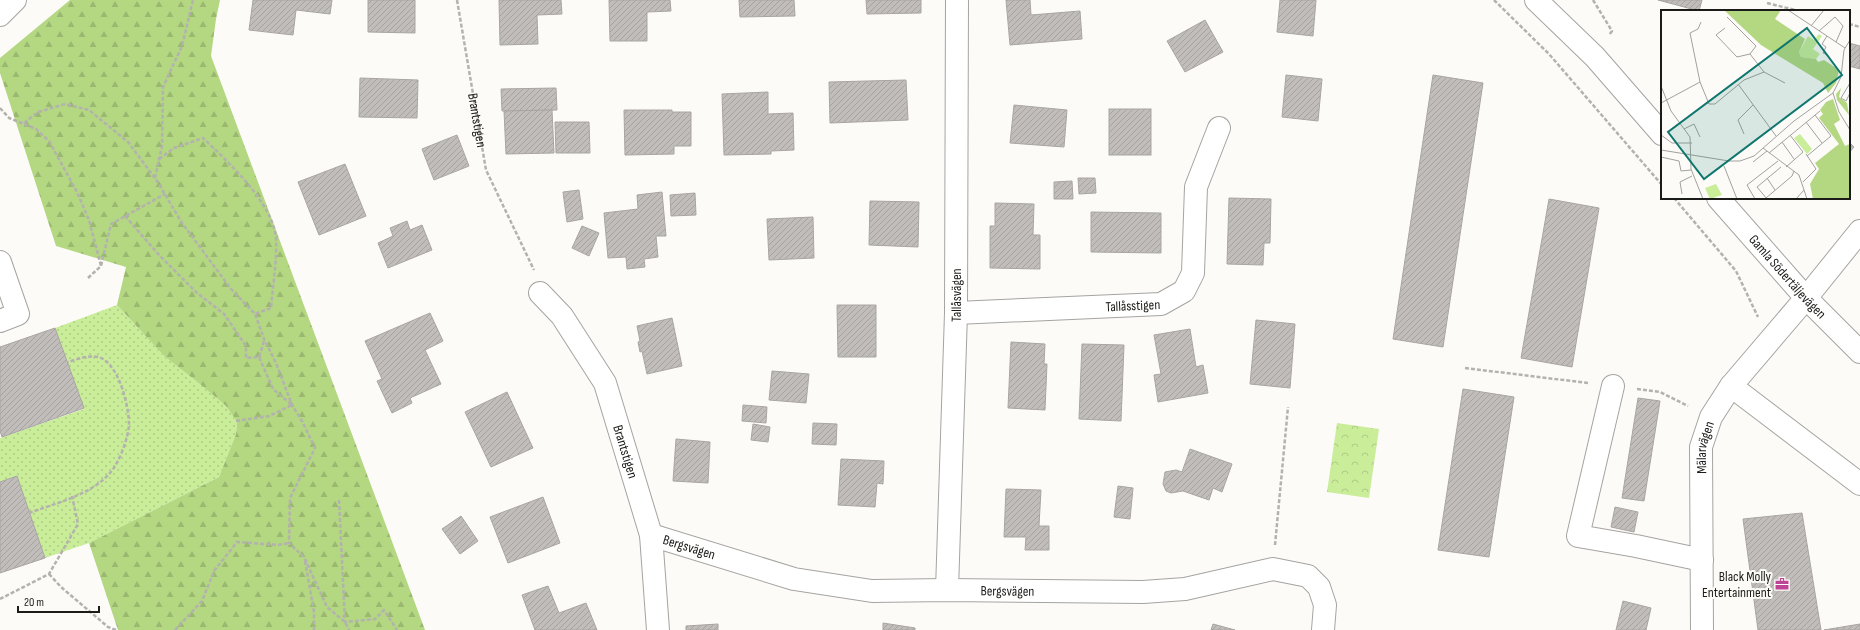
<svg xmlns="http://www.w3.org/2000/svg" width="1860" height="630" font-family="'Sofia Sans Condensed',sans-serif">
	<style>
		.grass { fill: url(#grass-dots) }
		.forest { fill: url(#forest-firs) }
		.park { fill: url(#park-crowns) }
		.building { fill: url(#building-hatch); stroke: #a8a5a2 }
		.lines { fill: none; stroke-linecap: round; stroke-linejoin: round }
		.minor-casing { stroke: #a6a4a1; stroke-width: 24 }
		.path { stroke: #b3b2af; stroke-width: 2.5; stroke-dasharray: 4 2; stroke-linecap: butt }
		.minor { stroke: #fff; stroke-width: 22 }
		.labels { text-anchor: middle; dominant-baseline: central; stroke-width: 4; stroke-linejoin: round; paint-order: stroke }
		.street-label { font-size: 14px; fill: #1b1b19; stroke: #fdfbf8 }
		.poi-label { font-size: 14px; fill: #1b1b19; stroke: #fdfbf8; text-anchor: end }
		.inset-road { fill: none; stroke: #a3a19f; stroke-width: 1 }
		.view { fill: #0f766e; fill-opacity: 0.15; stroke: #0f766e; stroke-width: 2 }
		.inset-edge { fill: none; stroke: #1b1b19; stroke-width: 2 }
	</style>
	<defs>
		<pattern id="grass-dots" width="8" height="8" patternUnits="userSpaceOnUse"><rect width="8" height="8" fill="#caed9a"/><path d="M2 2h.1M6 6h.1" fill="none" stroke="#adcb84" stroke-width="1.8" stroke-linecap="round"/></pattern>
		<pattern id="forest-firs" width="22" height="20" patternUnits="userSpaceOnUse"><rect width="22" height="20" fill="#b4d782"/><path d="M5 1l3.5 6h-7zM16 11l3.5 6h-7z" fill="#9ab870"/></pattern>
		<pattern id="park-crowns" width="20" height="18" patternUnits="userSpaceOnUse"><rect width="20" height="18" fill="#caed9a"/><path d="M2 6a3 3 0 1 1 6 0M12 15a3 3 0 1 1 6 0" fill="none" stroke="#adcb84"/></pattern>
		<pattern id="building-hatch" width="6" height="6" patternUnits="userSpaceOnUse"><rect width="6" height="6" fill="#c1bdbb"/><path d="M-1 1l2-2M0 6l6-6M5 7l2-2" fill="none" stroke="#a5a2a0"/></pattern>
	</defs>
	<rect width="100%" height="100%" fill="#fdfbf8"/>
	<polygon class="grass" points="117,305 164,356 201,385 226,406 237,422 236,434 219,477 89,543 45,558 17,477 0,482 0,438 84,409 55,328"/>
	<polygon class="forest" points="70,0 220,0 216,19 211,56 425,630 118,630 89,543 219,477 236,434 237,422 226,406 201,385 164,356 117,305 126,267 56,246 0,73 0,58"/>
	<polygon class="park" points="1337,423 1379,429 1369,498 1327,492"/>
	<g class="building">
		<polygon points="253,0 332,0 330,14 296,10 293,35 249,30"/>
		<polygon points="368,0 415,0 415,33 368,32"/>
		<polygon points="499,0 561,0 562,14 537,15 538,44 500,45"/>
		<polygon points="609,0 670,0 671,11 647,12 647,41 610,41"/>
		<polygon points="739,0 794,0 795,16 740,17"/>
		<polygon points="866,0 921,0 921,13 867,14"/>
		<polygon points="1006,0 1030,0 1031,15 1080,11 1082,39 1010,45"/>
		<polygon points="1280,0 1316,0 1313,36 1277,32"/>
		<polygon points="1658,0 1702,0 1699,11"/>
		<polygon points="1205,20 1223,52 1185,72 1167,41"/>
		<polygon points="1849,43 1860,46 1860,69 1849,66"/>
		<polygon points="1286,75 1322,79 1318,121 1282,117"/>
		<polygon points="1433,75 1483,83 1443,347 1393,339"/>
		<polygon points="360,78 418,80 417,118 359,117"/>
		<polygon points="906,80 908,120 830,123 829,82"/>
		<polygon points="556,88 557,110 502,111 501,89"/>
		<polygon points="768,92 768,114 793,113 794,150 771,151 771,154 724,155 722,94"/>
		<polygon points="1014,105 1067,110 1064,147 1010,143"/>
		<rect x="1109" y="109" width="42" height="46"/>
		<polygon points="552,110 554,153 506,154 504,111"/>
		<polygon points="624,110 672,110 672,112 691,112 691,146 674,146 674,154 625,155"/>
		<polygon points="555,122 589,122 590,153 556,153"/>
		<polygon points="457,135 469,166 434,180 422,149"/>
		<polygon points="1849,142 1854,147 1849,153"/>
		<polygon points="345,164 366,216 319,235 298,182"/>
		<polygon points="1078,178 1095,178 1096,193 1079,194"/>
		<polygon points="1072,181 1073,199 1054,199 1054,182"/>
		<polygon points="579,190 583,219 567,222 563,192"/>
		<polygon points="662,192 666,236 656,236 658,257 644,259 645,267 627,269 626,257 608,258 604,213 638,209 637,195"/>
		<polygon points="695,193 696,215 671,216 670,195"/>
		<polygon points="1229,198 1271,199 1270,243 1264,243 1263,265 1227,264"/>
		<polygon points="1549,199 1599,208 1572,367 1521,358"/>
		<polygon points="870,201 919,202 918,247 869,245"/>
		<polygon points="995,203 1034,204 1033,235 1040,235 1040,269 990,268 990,226 995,226"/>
		<polygon points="1091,212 1161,213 1161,253 1091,252"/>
		<polygon points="813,217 814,258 769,260 767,219"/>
		<polygon points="407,221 410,230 422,225 432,250 388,268 378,243 393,236 390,228"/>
		<polygon points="582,226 599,233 589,256 572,248"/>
		<polygon points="837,305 876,305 876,357 838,357"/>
		<polygon points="430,313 443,341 425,350 441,384 410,398 412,403 392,413 377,381 382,379 365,341"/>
		<polygon points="672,318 682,366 647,374 642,351 640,352 638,342 640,341 637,326"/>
		<polygon points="1256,320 1295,324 1290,388 1250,384"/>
		<polygon points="55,328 84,408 2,437 0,431 0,347"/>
		<polygon points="1190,329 1196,367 1203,365 1208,393 1158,402 1154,375 1161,374 1154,335"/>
		<polygon points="1011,342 1045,344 1044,364 1047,364 1045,410 1008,408"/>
		<polygon points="1082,344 1124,345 1121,421 1079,419"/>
		<polygon points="772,371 809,374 806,403 769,400"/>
		<polygon points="1463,389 1514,397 1489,557 1438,550"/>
		<polygon points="507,392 533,448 491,467 465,412"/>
		<polygon points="1638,398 1660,401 1644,501 1622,498"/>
		<polygon points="743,405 767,407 766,423 742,421"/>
		<polygon points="813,423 837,424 836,445 812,444"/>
		<polygon points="753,424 770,427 768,442 751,440"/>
		<polygon points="676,439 710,442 708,483 673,481"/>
		<polygon points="1190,449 1232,464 1222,492 1213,488 1209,500 1183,491 1171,493 1166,491 1163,484 1165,472 1176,470 1182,472"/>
		<polygon points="841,459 884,461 883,484 877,483 875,507 838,505"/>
		<polygon points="17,476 45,558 0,573 0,482"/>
		<polygon points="1118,486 1133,488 1130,519 1114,517"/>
		<polygon points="1006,489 1041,490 1039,526 1049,526 1049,550 1025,550 1026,537 1004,537"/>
		<polygon points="543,497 560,543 508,563 490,517"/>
		<polygon points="1615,507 1638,512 1634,532 1611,527"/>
		<polygon points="1802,513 1821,630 1758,630 1743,519"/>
		<polygon points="461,516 478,541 460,554 442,529"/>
		<polygon points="548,586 559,613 586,603 597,630 535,630 522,595"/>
		<polygon points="1623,601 1651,608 1646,630 1616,630"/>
		<polygon points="883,623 915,628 915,630 883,630"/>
		<polygon points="718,624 718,630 686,630 686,626"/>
		<polygon points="1213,624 1235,630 1211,630"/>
		<polygon points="1860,624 1860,630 1824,630"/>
	</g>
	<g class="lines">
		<g class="minor-casing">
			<g id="minor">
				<polyline points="1536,0 1595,57 1662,134"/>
				<polyline points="0,15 15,0"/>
				<path id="s2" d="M1718 198 1806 298 1860 352"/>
				<polyline points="0,262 18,314 0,321"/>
				<path id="s3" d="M540 293 562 316 605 383 651 535 658 630"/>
				<path id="s4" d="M956 313 1161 304 1184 291 1193 273 1196 187 1219 128"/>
				<polyline points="1613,386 1578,536 1636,546 1702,560"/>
				<polyline points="1731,386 1860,484"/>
				<path id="s5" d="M651 535 794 579 872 591 947 590 1143 592 1185 589 1273 569 1308 576 1319 587 1325 605 1323 630"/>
				<path id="s6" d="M947 590 956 313 957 0"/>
				<path id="s7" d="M1702 630 1701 447 1711 417 1731 386 1806 298 1860 231"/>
			</g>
		</g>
		<g class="path">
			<path id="s1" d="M457 0 486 170 534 270"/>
			<polyline points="1494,0 1549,54 1662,185"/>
			<polyline points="1593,0 1612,31 1609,35"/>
			<polyline points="1767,3 1799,11"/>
			<polyline points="1849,24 1860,27"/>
			<polyline points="0,108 9,118 36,129 49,141 77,192 89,220 101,266"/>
			<polyline points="24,123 38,112 65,104 89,110 128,142 157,181 182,223 231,289 255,314 264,339 276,363 292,405 302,421 315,448 290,498 289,543 304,557 327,607 345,622 349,630"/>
			<path d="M159 159 174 148 203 138C227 161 273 203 276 238 277 260 273 285 271 308L255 314"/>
			<polyline points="155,178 162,146 163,87 182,46 193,0"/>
			<polyline points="1674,198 1736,271 1758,317"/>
			<polyline points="125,216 160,256 196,292 224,314 246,346 246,358 259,357 264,341"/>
			<polyline points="88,278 101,266 111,224 165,194"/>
			<polyline points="1465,368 1588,383"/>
			<polyline points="1637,389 1660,392 1688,406"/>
			<polyline points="236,421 269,416 292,405 273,389 259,357"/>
			<polyline points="339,500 345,622 375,619 384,610 397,630"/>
			<path d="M29 513C56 503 91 495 110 473 119 463 128 439 129 425 129 407 120 369 103 359 93 353 78 359 68 362"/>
			<polyline points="1275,545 1288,407"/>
			<polyline points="305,561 314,612 314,630"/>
			<polyline points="49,574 61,587 108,627 116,630"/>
			<polyline points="0,599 49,574 78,524 72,496"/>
			<polyline points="175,630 202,601 214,571 237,542 278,545 289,543"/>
		</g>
		<use href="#minor" class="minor"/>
	</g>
	<defs>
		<g id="office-bare" transform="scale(1.08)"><path d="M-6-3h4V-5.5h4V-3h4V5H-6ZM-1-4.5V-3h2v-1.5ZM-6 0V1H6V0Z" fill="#be4496" stroke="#fdfbf8" stroke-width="2.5" paint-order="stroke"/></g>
	</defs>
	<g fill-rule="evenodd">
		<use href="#office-bare" x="1782" y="584"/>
	</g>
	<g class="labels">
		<g class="street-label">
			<text stroke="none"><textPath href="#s1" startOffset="122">Brantstigen</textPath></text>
			<text stroke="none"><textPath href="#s2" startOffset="105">Gamla Södertäljevägen</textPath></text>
			<text stroke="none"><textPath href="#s6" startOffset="295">Tallåsvägen</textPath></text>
			<text stroke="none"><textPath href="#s4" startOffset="177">Tallåsstigen</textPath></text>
			<text stroke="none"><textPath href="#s7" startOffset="183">Mälarvägen</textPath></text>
			<text stroke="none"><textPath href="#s3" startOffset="183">Brantstigen</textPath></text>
			<text stroke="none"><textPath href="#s5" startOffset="40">Bergsvägen</textPath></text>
			<text stroke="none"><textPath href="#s5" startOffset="364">Bergsvägen</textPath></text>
		</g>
		<g class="poi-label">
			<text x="1771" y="576">Black Molly<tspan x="1771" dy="16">Entertainment</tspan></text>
		</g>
	</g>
	<g transform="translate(1661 10)">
		<rect width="189" height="189" fill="#fdfbf8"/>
		<path d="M158 24 161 26 152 39 159 44 155 49 140 47 138 42 147 26 153 30Z" fill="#caed9a"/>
		<path d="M63 0H120L114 9 144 29 138 42 140 47 155 49 157 52 163 50 178 60 175 73 167 83 162 73 100 35ZM180 78 178 87 186 93 188 105 176 90 175 84ZM172 89 179 110 173 114 184 136 189 134V189H152L149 174 158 159 154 153 178 134 158 108 162 104 159 100 165 92Z" fill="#b4d782"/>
		<path d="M139 124 151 139 146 144 133 128ZM55 174 61 185 49 189 44 178Z" fill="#caed9a"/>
		<path class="inset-road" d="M127 0 184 38M40 12 37 19 29 23 39 72 48 94H54L83 70 103 62M150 16 163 0M64 18 55 25 76 47 89 44 95 36 66 7M158 21 174 7 182 16 175 32M166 26 161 34 165 37 162 43 167 45M89 44 103 62 124 73M189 73 180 88 185 91 189 83M77 74 115 126M0 76 10 101 29 127 30 159 42 189M172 83 178 102 189 120M0 93 39 72M145 112 161 133M23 119 33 114 39 127M83 124 77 110 92 95M0 125 11 133H31M121 132 133 149M102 138 138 165 143 180M0 140 68 151H79L93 146 133 111 172 83 180 67 183 40 189 30M108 143 159 101M146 146 170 126 154 105M0 147 18 151 20 161 30 160M92 152 106 141M63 156 76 189M125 157 142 142 129 125M106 168 114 180M142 172 155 159 145 144M21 184 19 172 31 166M105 188 131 166 133 161M94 189 86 175 117 151M106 189 96 177 120 157M135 189 143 180 146 189"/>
		<path class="view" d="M146 18 181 65 43 169 7 122Z"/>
		<rect width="189" height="189" class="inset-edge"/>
	</g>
	<path d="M18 606v6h81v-6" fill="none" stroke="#1b1b19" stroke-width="2"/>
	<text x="24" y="606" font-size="12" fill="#1b1b19" stroke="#fdfbf8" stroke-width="3" paint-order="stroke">20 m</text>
</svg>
